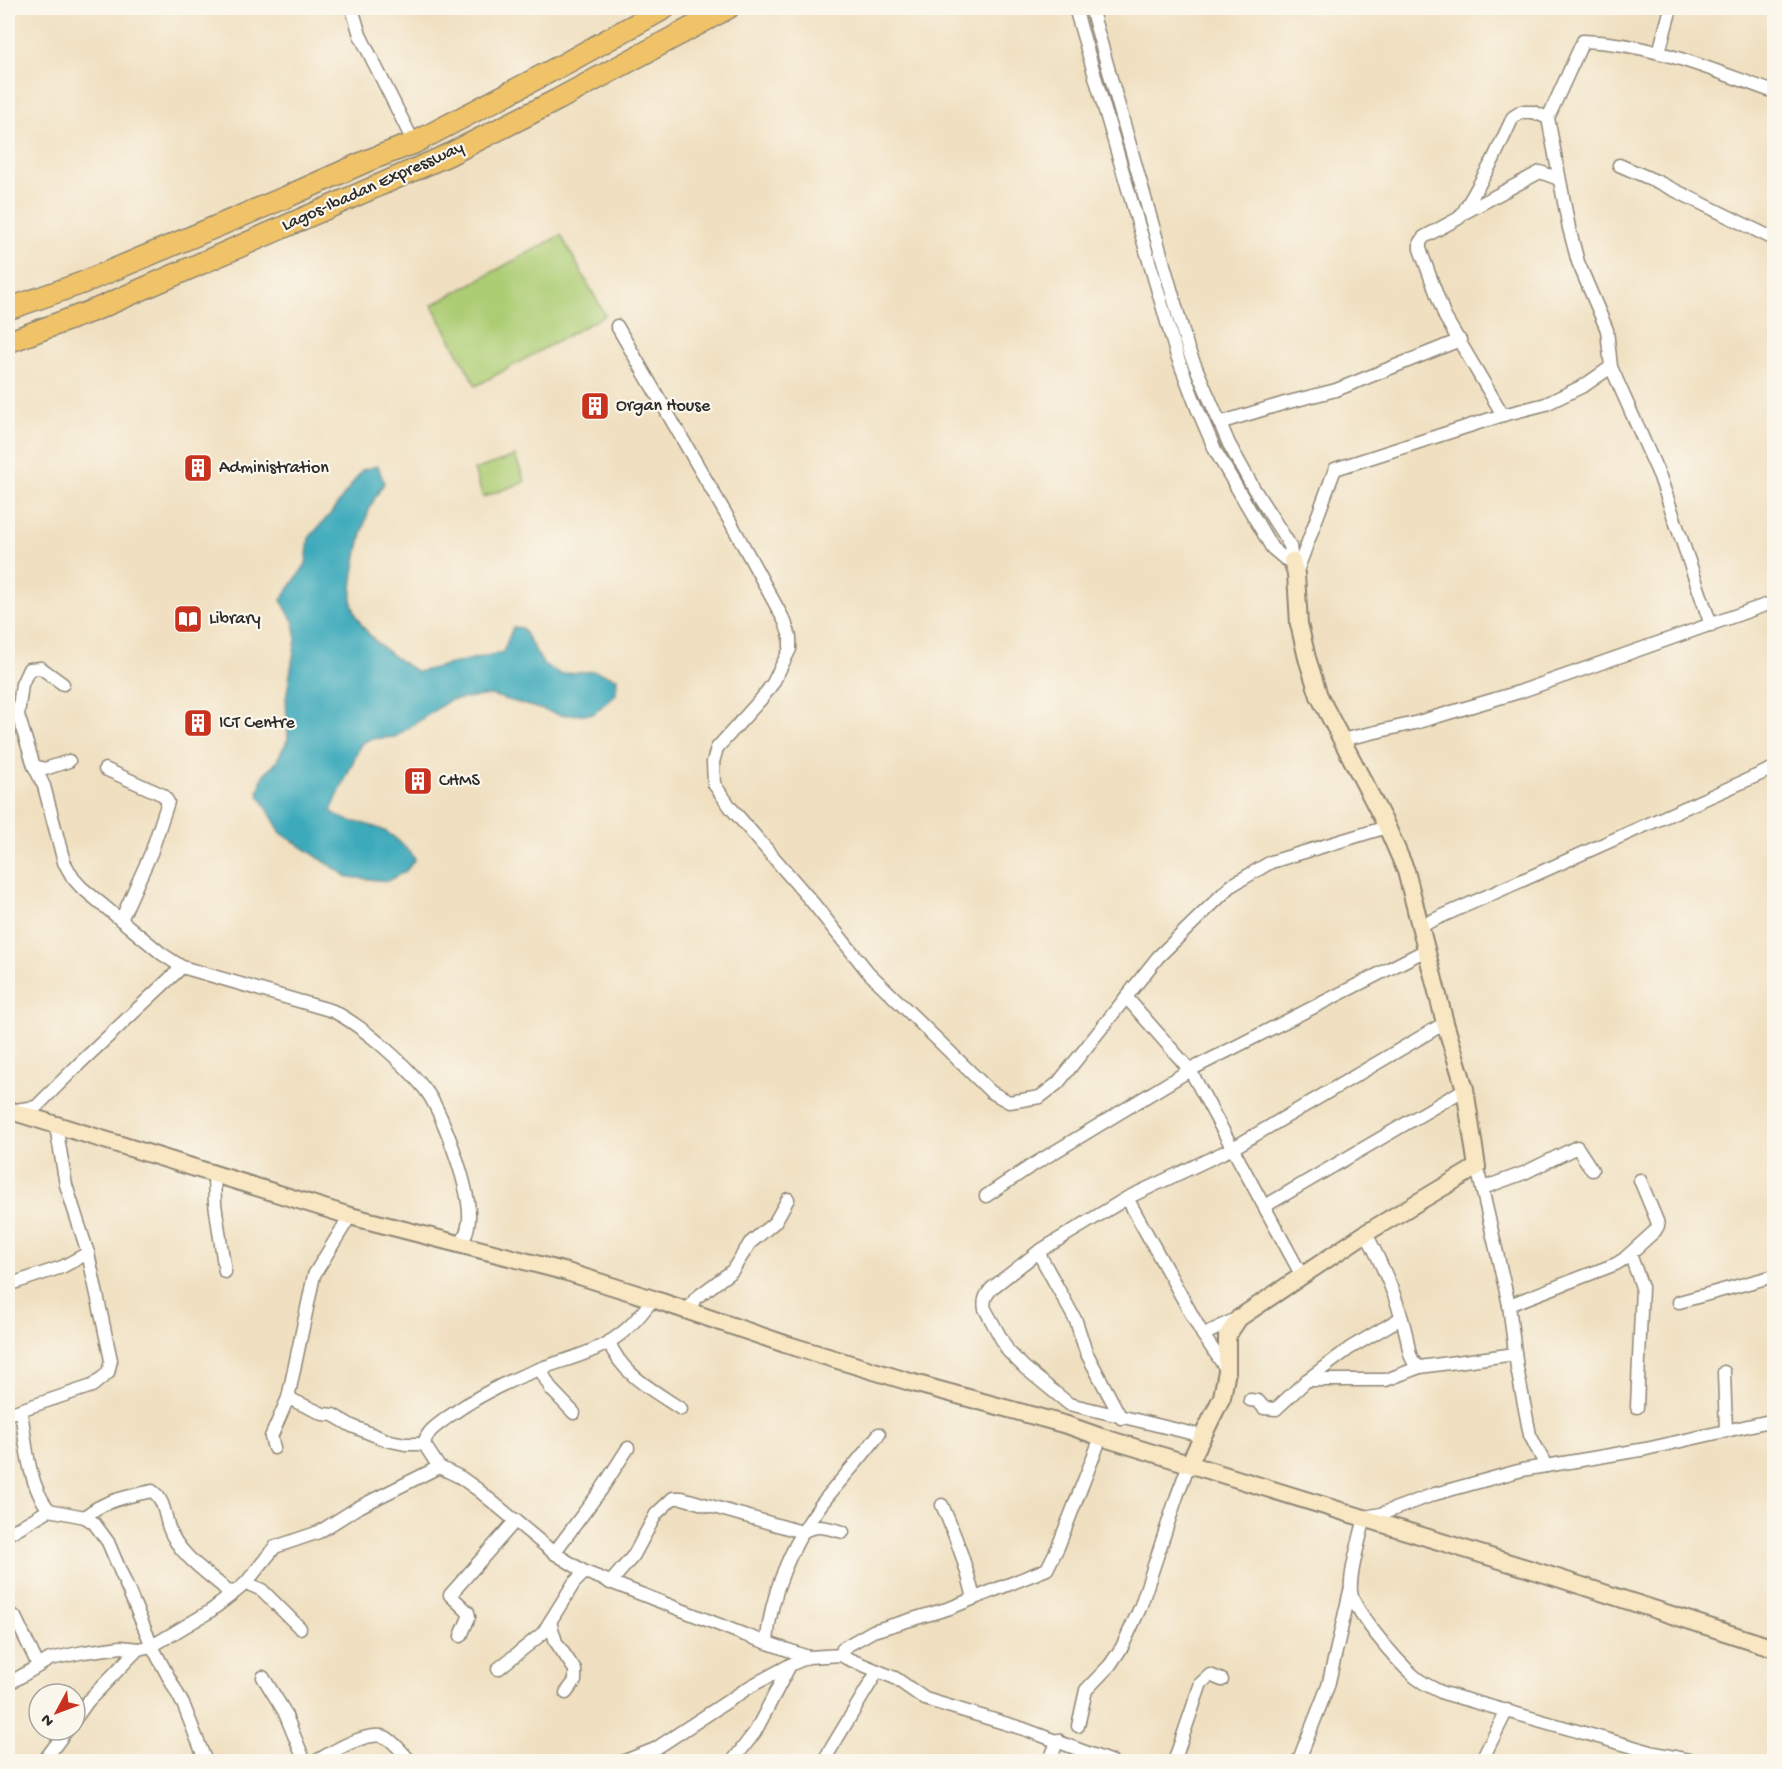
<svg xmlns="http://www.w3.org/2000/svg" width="1782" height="1769" font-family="'Gochi Hand',sans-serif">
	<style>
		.pitch { fill: #adcd75; stroke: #6c7c50; stroke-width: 1.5 }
		.water { fill: #3caabb; stroke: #346a73; stroke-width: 1.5 }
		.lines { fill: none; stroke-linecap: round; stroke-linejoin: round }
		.street-casing { stroke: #8e8676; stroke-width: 15 }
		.secondary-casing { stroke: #8e8676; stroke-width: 20 }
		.highway-casing { stroke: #8e8676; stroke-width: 24 }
		.street { stroke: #fff; stroke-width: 12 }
		.secondary { stroke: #f9e7c3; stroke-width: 16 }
		.highway { stroke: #f0c369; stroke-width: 21 }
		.labels { text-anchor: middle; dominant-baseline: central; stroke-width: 4.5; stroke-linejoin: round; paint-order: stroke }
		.street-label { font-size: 18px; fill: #2b2b2b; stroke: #fbf7ec }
		.poi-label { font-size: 18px; fill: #2b2b2b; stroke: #fbf7ec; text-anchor: start }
	</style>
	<rect width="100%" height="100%" fill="#fbf7ec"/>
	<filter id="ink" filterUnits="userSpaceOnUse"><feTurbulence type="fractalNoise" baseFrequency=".0167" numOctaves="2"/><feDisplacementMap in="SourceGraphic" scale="12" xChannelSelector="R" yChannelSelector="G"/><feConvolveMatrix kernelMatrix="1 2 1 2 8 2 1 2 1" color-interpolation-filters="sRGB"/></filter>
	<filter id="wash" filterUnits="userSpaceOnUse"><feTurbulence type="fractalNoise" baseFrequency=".008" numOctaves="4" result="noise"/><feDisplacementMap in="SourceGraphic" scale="24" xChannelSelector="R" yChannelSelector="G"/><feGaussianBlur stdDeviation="1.35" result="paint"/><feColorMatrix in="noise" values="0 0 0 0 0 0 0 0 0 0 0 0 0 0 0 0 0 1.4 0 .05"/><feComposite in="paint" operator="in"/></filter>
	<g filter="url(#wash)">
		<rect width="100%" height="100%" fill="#f0e0c1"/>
		<g class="pitch">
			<polygon points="561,235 605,315 476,386 432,305"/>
			<polygon points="515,456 525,482 483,497 474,470"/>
		</g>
		<path class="water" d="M378 466 384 483C378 493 370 504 367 516 361 533 348 591 353 607 361 635 394 658 417 672L503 652 513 627 522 628 543 664 560 674 594 671 617 678 616 694 593 714 560 715 491 695 450 700 395 737 370 739 361 744 331 811C345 823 358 821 375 827 391 832 405 846 415 859L406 871 388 881 348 877 281 833 258 793 263 775 275 764 288 739 286 698 296 640 294 623 281 600 306 564 309 538 332 512 362 470Z"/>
	</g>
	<g filter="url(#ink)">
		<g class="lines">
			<g class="street-casing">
				<g id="street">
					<polyline points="352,8 360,35 414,143"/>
					<polyline points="1075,8 1176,353 1197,408 1216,452 1272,548 1285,559 1292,561"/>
					<polyline points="1091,8 1188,349 1229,444 1254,489 1286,539 1290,546 1292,561"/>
					<polyline points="1659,52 1671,8"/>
					<polyline points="1619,165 1658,182 1774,239"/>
					<polyline points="1464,213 1540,172 1559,179"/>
					<polyline points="617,326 731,523 785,622 790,637 790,649 773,683 762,698 717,748 713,762 714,784 731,808 813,903 868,972 991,1092 1009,1102 1040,1097 1058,1083 1158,957 1232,885 1271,862 1387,827"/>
					<polyline points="1611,367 1660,477 1711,625"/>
					<polyline points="1503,415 1445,317 1420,249 1420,242 1424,237 1459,218 1464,211 1493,160 1513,117 1521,112 1533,112 1548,118"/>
					<polyline points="1219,423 1285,403 1336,390 1460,340"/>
					<path d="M1296 574 1335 469 1503 415 1546 404 1585 385 1611 367 1607 330 1578 262 1569 228 1548 118 1583 41C1651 43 1712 70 1774 92"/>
					<polyline points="1341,740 1415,723 1519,692 1774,602"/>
					<path d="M69 761 45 769 34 766 44 786 64 862 73 878 81 887 162 954 182 967 333 1011C364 1027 402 1061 424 1088 442 1110 468 1184 469 1213 470 1224 466 1234 462 1244"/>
					<polyline points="34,766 18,715 22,684 29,669 41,668 63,684"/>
					<polyline points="105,769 163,795 168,802 151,853 121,920"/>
					<polyline points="1420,926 1774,768"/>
					<polyline points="1126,997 1190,1070 1302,1276"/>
					<polyline points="15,1110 36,1107 79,1064 182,967"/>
					<polyline points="1477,1167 1509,1305 1517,1368 1530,1435 1546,1466"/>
					<polyline points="214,1175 215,1204 225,1272"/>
					<polyline points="1483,1188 1524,1173 1577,1147 1592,1170"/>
					<polyline points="986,1196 1028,1168 1190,1070 1426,950"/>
					<polyline points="1127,1198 1203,1335 1227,1370"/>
					<polyline points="1265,1206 1465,1089"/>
					<path d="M1366 1233C1382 1265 1398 1299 1406 1334 1409 1346 1408 1361 1420 1367L1515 1354"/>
					<polyline points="1038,1252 1076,1321 1086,1352 1121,1418"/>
					<polyline points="1630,1254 1642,1287 1637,1407"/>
					<polyline points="8,1285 62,1267 88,1253"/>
					<path d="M653 1299C640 1316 627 1332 607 1343 587 1355 564 1360 542 1368 509 1380 477 1396 448 1417 438 1425 427 1430 424 1444L439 1467 460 1477 477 1489 554 1553 585 1572 745 1635 808 1657"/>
					<polyline points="1679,1302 1774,1276"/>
					<polyline points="1509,1305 1616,1264 1624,1259 1655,1231 1658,1226 1657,1221 1640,1180"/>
					<polyline points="687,1311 696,1298 732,1271 750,1243 775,1222 788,1199"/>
					<polyline points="1203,1335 1238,1318"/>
					<path d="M609 1342C622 1375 653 1390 681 1409"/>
					<polyline points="540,1369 551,1389 574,1413"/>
					<polyline points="1724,1372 1726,1431"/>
					<polyline points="1307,1380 1386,1380 1420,1367"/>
					<polyline points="288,1398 323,1414 333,1415 352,1426 386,1440 405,1444 424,1444"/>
					<polyline points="1250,1400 1258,1401 1264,1408 1276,1409 1307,1380 1350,1348 1401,1318"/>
					<path d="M21 1411C26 1444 28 1484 49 1510"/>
					<polyline points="8,1414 92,1386 108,1373 111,1360 88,1253 66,1185 56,1126"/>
					<path d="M1203 1436 1069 1404 1025 1368 1008 1351 985 1309C983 1300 986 1295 992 1288L1038 1252 1127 1198 1233 1148 1445 1023"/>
					<polyline points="274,1448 271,1437 288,1398 314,1275 350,1216"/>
					<path d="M942 1505C956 1536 966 1565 974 1598"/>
					<path d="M85 1517C101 1501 130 1496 152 1491 164 1498 165 1516 169 1528 178 1553 203 1570 222 1586L227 1591 235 1592"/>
					<polyline points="8,1534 49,1510 85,1517 94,1523 108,1542 152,1646 184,1706 206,1762"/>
					<polyline points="554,1553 601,1490 628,1448"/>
					<polyline points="246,1583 262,1590 300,1628"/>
					<path d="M610 1583 634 1555 656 1514 673 1498H682L802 1532C819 1523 826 1528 843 1532"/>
					<polyline points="8,1613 15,1617 38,1665"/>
					<polyline points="550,1622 556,1642 575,1670 575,1681 566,1693"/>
					<polyline points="461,1636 469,1617 468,1612 450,1595 516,1520"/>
					<path d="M767 1642C770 1594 792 1544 820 1506 839 1481 861 1459 879 1434"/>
					<polyline points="842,1655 843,1648 873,1631 950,1608 1047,1569 1058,1547 1101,1437"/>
					<polyline points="498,1669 543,1633 574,1583 585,1572"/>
					<polyline points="263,1677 284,1711 305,1762"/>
					<polyline points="8,1684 50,1659 84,1652 121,1647 138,1649 152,1646 209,1612 235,1592 246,1583 275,1547 319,1532 357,1508 439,1467"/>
					<polyline points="75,1719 88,1701 138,1649"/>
					<polyline points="1078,1726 1086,1690 1110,1665 1122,1647 1140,1608 1177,1496 1189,1464"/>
					<polyline points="43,1762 67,1730"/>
					<path d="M315 1762C330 1753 370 1728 387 1738 395 1743 404 1754 411 1762"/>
					<polyline points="622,1762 655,1749 751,1686 790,1665 808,1657 842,1655 846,1658 895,1678 925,1699 1024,1729 1112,1762"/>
					<polyline points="732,1762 755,1732 790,1665"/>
					<polyline points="823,1762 877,1672"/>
					<polyline points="1049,1762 1058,1740"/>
					<polyline points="1174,1762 1201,1683 1210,1675 1222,1680"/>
					<polyline points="1298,1762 1328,1686 1350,1591"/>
					<polyline points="1481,1762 1507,1710"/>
					<path d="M1699 1762 1651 1752 1443 1693C1433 1688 1423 1684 1414 1676 1398 1662 1353 1611 1351 1591 1349 1572 1361 1536 1365 1517L1381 1514 1435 1494 1522 1470 1646 1449 1774 1420"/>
				</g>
			</g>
			<g class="secondary-casing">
				<g id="secondary">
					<polyline points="8,1110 350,1216 567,1272 653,1299 785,1344 910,1382 1067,1425 1101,1437 1539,1572 1774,1648"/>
					<polyline points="1189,1464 1222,1397 1227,1371 1227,1336 1239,1318 1366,1233 1477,1167 1465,1089 1445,1023 1406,871 1387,827 1319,696 1307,658 1299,624 1296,574 1292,561"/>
				</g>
			</g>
			<g class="highway-casing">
				<g id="highway">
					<polyline points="8,309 82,283 284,198 369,160 414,143 566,63 665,8"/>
					<polyline points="8,342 97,309 448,155 557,100 728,8"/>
				</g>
			</g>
			<use href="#street" class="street"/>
			<use href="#secondary" class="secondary"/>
			<use href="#highway" class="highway"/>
		</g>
	</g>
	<defs>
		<g id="building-square" transform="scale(1.5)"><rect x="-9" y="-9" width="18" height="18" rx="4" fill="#c8321e" stroke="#fbf7ec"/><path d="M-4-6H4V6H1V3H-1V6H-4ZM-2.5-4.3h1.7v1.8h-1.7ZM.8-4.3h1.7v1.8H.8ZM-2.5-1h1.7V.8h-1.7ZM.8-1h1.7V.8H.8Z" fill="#fff"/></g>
		<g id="library-square" transform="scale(1.5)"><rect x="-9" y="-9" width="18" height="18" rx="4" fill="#c8321e" stroke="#fbf7ec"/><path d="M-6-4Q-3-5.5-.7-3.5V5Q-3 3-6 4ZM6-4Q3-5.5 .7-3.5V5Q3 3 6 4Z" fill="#fff"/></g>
	</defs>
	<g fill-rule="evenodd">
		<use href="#building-square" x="595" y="406"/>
		<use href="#building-square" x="198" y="468"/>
		<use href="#library-square" x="188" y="619"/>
		<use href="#building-square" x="198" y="723"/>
		<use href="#building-square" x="418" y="781"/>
	</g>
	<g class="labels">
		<g class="street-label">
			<text transform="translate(373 187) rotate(-24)">Lagos-Ibadan Expressway</text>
		</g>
		<g class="poi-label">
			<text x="616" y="406">Organ House</text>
			<text x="219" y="468">Administration</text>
			<text x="209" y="619">Library</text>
			<text x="219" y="723">ICT Centre</text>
			<text x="439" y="781">CHMS</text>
		</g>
	</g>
	<rect width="1782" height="1769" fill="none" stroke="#fbf7ec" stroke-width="30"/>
	<g transform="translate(57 1712) rotate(229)"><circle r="28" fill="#fbf7ec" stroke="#a8a59f" stroke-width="1.5"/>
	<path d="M0-4.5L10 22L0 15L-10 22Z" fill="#c8321e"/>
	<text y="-9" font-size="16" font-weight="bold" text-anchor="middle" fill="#2b2b2b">N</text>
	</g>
</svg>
